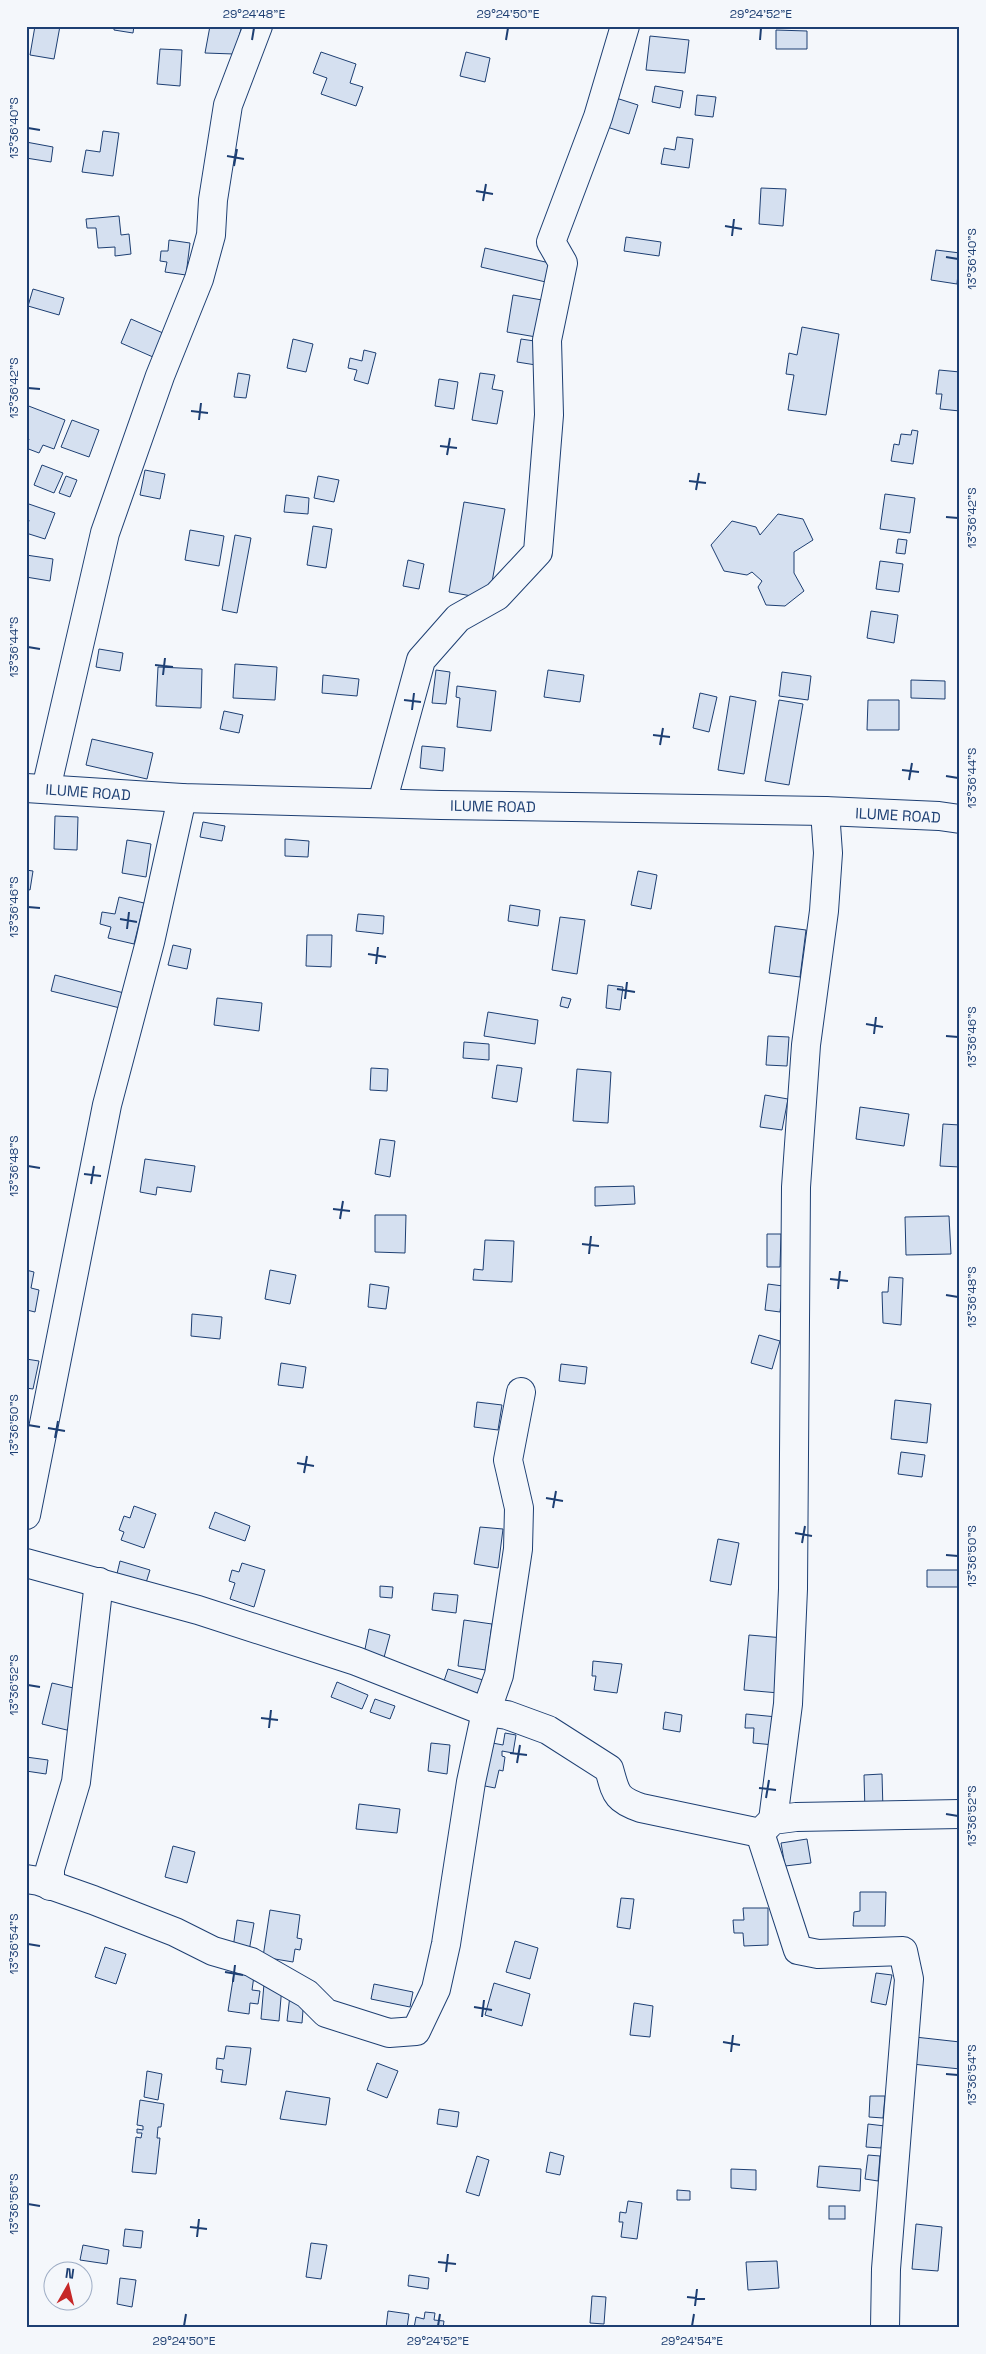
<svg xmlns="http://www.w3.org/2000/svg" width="986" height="2354" font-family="'Space Grotesk',sans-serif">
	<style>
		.building { fill: #d5e0f0; stroke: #1d3f73 }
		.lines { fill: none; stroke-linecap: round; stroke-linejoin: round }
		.minor-casing { stroke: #1d3f73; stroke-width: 30 }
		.minor { stroke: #f4f7fb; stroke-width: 28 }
		.ticks { fill: none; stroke: #1d3f73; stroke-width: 2 }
		.labels { text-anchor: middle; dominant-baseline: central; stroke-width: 4; stroke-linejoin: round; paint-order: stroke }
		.street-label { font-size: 15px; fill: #1d3f73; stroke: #f4f7fb }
		.neatline { fill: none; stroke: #1d3f73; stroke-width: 2 }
		.ticks-label { font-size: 12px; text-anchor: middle; fill: #1d3f73 }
	</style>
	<rect width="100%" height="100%" fill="#f4f7fb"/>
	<g class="building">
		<polygon points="35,26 60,26 54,59 30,55"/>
		<polygon points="114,26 134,26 133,33 114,30"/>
		<polygon points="210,26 242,26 234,54 205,53"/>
		<polygon points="776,30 807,31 807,49 776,49"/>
		<polygon points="650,36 689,40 685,73 646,70"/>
		<polygon points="160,49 182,50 180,86 157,84"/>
		<polygon points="321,52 356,64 350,83 363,87 356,106 321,94 327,78 313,73"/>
		<polygon points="466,52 490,58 485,82 460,76"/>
		<polygon points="655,86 683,91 680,108 652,102"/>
		<polygon points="697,95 716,97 713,117 695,115"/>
		<polygon points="616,98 638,105 629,134 607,127"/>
		<polygon points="103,131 119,133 113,176 82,172 86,150 100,152"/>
		<polygon points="677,137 693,139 689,168 661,164 664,148 675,150"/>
		<polygon points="26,142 53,147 51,162 26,158"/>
		<polygon points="761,188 786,189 783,226 759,224"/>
		<polygon points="119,216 121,235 129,234 131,254 115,256 115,247 98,248 96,228 87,228 86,219"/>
		<polygon points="626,237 661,242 659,256 624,251"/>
		<polygon points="169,240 190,243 186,275 165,272 167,262 160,261 161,251 168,251"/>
		<polygon points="485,248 554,264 550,283 481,267"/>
		<polygon points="936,250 960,253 957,284 931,280"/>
		<polygon points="33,289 64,298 59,315 28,306"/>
		<polygon points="513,295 548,301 542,338 507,332"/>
		<polygon points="131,319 163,333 153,357 121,343"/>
		<polygon points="802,327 839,334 826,415 788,410 794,375 786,374 789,353 797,355"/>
		<polygon points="293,339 313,344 306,372 287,368"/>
		<polygon points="521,339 541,342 536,365 517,362"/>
		<polygon points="364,350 376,353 368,384 354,380 357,370 348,368 350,358 362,361"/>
		<polygon points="939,370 960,372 960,411 940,409 942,394 936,394"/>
		<polygon points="238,373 250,375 246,398 234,397"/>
		<polygon points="480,373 495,375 492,389 503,391 497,424 472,420"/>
		<polygon points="439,379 458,382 454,409 435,406"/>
		<polygon points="26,405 65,420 54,449 43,445 39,453 26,448 29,439 26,438"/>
		<polygon points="72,420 99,430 89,457 61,447"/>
		<polygon points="912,430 918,431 913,464 891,461 894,444 899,445 901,434 911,435"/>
		<polygon points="42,465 63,473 54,493 34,485"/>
		<polygon points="145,470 165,474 160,499 140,495"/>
		<polygon points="66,476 77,480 70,497 59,493"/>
		<polygon points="318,476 339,480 334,502 314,498"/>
		<polygon points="885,494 915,498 910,533 880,529"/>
		<polygon points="286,495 309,498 308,514 284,512"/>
		<polygon points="464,502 505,509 489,599 449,592"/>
		<polygon points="26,503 55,513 45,539 26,533 29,520 26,519"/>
		<polygon points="778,514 803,519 813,540 794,552 794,573 804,591 785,606 766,605 758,587 762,581 752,572 747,575 724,571 711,545 732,521 756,527 760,535"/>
		<polygon points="313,526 332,529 326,568 307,565"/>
		<polygon points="190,530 224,536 219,566 185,560"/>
		<polygon points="235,535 251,538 237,613 222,610"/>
		<polygon points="898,539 907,540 905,554 896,553"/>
		<polygon points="26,555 53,559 50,581 26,577"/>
		<polygon points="408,560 424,564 419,589 403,586"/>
		<polygon points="880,561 903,564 899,592 876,589"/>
		<polygon points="871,611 898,615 894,643 867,638"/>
		<polygon points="99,649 123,653 120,671 96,667"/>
		<polygon points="235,664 277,667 275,700 233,698"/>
		<polygon points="158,667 202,669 201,708 156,706"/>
		<polygon points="436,670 450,672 446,704 432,703"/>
		<polygon points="548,670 584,675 580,702 544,697"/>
		<polygon points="782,672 811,676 808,700 779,696"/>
		<polygon points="323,675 359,679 357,696 322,693"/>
		<polygon points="911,680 945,681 945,699 911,698"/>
		<polygon points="457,686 496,691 491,731 457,727 460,698 456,697"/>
		<polygon points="700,693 717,697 709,732 693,728"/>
		<polygon points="730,696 756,701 744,774 718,770"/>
		<polygon points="779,700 803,704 789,785 765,781"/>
		<polygon points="868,700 899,700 899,730 867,730"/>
		<polygon points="224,711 243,715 239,733 220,729"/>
		<polygon points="92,739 153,753 147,779 86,765"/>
		<polygon points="422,746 445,748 443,771 420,768"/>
		<polygon points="55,816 78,817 77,850 54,849"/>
		<polygon points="203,822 225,826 222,841 200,837"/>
		<polygon points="285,839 309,841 308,857 285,856"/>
		<polygon points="127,840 151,844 146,877 122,873"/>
		<polygon points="26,870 33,871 30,890 26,889"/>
		<polygon points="638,871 657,875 651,909 631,905"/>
		<polygon points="119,897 144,903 134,944 108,938 111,927 100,924 102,912 115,914"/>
		<polygon points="510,905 540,910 538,926 508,921"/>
		<polygon points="358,914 384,916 383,934 356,931"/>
		<polygon points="560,917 585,920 577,974 552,970"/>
		<polygon points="775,926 806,930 800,977 769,973"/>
		<polygon points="307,935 332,935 331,967 306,966"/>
		<polygon points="173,945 191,949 187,969 168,965"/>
		<polygon points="55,975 124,993 120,1008 51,991"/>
		<polygon points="608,985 623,987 620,1010 606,1008"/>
		<polygon points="562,997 571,999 568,1008 560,1006"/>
		<polygon points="217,998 262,1003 259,1031 214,1025"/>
		<polygon points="488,1012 538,1020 535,1044 484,1036"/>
		<polygon points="768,1036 789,1037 787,1066 766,1065"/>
		<polygon points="464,1042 489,1044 489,1060 463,1058"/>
		<polygon points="497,1065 522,1068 517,1102 492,1098"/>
		<polygon points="371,1068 388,1069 387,1091 370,1090"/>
		<polygon points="577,1069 611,1072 608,1123 573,1121"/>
		<polygon points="765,1095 788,1099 782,1130 760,1127"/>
		<polygon points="860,1107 909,1114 904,1146 856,1139"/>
		<polygon points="943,1124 960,1125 960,1167 940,1166"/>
		<polygon points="380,1139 395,1141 390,1177 375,1174"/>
		<polygon points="145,1159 195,1166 191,1192 157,1187 156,1195 140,1192"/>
		<polygon points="634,1186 635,1204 595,1206 595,1187"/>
		<polygon points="375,1215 406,1215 405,1253 375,1252"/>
		<polygon points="949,1216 951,1254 906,1255 905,1217"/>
		<polygon points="767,1234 781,1234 780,1267 767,1267"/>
		<polygon points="485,1240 514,1241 512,1282 473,1280 474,1269 483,1270"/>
		<polygon points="26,1270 34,1272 31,1288 39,1290 35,1312 27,1310 26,1312"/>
		<polygon points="270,1270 296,1275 290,1304 265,1299"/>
		<polygon points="889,1277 903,1278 901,1325 883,1323 882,1292 888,1292"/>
		<polygon points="370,1284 389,1287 386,1309 368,1307"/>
		<polygon points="768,1284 783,1286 780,1312 765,1310"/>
		<polygon points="192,1314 222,1317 220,1339 191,1336"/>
		<polygon points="759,1335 780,1341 772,1369 751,1363"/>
		<polygon points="26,1359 39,1361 33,1389 26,1388"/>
		<polygon points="281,1363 306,1367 303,1388 278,1385"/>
		<polygon points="561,1364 587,1367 585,1384 559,1381"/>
		<polygon points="895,1400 931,1404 927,1443 891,1439"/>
		<polygon points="477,1402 502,1405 498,1430 474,1427"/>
		<polygon points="901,1452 925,1455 922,1477 898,1474"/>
		<polygon points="134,1506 156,1514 144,1548 121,1540 124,1532 119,1530 124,1516 130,1518"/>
		<polygon points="215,1512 250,1526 245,1541 209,1528"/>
		<polygon points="480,1527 503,1529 498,1568 474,1564"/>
		<polygon points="718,1539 739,1543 731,1585 710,1581"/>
		<polygon points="120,1561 150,1570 145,1586 116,1578"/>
		<polygon points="242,1563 265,1570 254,1607 230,1599 235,1583 229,1581 232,1570 239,1572"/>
		<polygon points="927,1570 960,1570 959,1587 927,1587"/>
		<polygon points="380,1586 393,1587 392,1598 380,1597"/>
		<polygon points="434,1593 458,1595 456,1613 432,1610"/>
		<polygon points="464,1620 492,1624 486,1670 458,1666"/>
		<polygon points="369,1629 390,1635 382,1665 363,1659"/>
		<polygon points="749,1635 784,1638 779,1693 744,1690"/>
		<polygon points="593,1661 622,1664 617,1693 594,1690 596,1676 592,1676"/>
		<polygon points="448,1669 486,1681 480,1700 442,1687"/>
		<polygon points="337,1682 368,1695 362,1709 331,1697"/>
		<polygon points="52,1683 82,1690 71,1731 42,1724"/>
		<polygon points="375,1699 395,1706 390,1719 370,1712"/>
		<polygon points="665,1712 682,1715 680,1732 663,1729"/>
		<polygon points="746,1714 777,1717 774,1745 753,1743 754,1728 745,1728"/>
		<polygon points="505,1733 516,1735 513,1753 502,1751 502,1756 505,1757 503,1771 499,1770 495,1788 475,1784 482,1741 503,1745"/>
		<polygon points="431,1743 450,1745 447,1774 428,1771"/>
		<polygon points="26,1757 48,1760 46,1774 26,1771"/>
		<polygon points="882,1774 883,1811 865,1812 864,1775"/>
		<polygon points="359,1804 400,1809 397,1833 356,1829"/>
		<polygon points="807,1839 811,1863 785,1866 781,1843"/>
		<polygon points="173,1846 195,1852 187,1883 165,1877"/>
		<polygon points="860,1892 886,1892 885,1926 853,1926 854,1912 860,1911"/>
		<polygon points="621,1898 634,1899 630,1929 617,1927"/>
		<polygon points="743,1908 768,1908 768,1945 744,1946 743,1933 734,1933 733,1920 744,1920"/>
		<polygon points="270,1910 300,1915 297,1938 302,1939 300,1950 295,1949 293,1962 263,1957"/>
		<polygon points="237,1920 254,1923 249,1951 233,1948"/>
		<polygon points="515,1941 538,1948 530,1979 506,1972"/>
		<polygon points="105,1947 126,1954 116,1984 95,1977"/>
		<polygon points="234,1973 254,1976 252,1990 260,1991 258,2004 250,2003 249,2014 228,2011"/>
		<polygon points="876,1973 892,1975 886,2005 871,2002"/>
		<polygon points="494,1983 530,1994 522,2026 485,2015"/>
		<polygon points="264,1984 282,1986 279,2021 261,2019"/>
		<polygon points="374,1984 413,1992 410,2007 371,1999"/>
		<polygon points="290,1995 304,1997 302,2023 287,2021"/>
		<polygon points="634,2003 653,2006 650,2037 630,2035"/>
		<polygon points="915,2037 960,2042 960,2069 912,2064"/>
		<polygon points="226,2046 251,2048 246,2085 221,2082 223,2070 216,2069 217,2058 224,2059"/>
		<polygon points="377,2063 398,2071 387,2098 367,2090"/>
		<polygon points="147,2071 162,2074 158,2100 144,2097"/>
		<polygon points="286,2091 330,2098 326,2125 280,2119"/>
		<polygon points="870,2096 885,2096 883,2118 869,2117"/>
		<polygon points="140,2100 164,2104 161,2127 158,2127 157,2138 160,2138 156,2174 132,2172 136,2137 141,2138 142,2133 137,2133 137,2129 143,2130 143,2126 137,2125"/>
		<polygon points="439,2109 459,2112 457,2127 437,2124"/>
		<polygon points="868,2124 885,2126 881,2148 866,2147"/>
		<polygon points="550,2152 564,2156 560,2175 546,2172"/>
		<polygon points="868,2155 880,2156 878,2181 865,2179"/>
		<polygon points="477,2156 489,2160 479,2196 466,2192"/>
		<polygon points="819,2166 861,2169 860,2191 817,2187"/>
		<polygon points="731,2169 756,2170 756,2190 731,2188"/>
		<polygon points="677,2190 690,2191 690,2200 677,2200"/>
		<polygon points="628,2201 642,2203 637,2239 621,2237 623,2222 619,2222 620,2212 626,2213"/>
		<rect x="829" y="2206" width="16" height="13"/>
		<polygon points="916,2224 942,2227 938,2271 912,2269"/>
		<polygon points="125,2229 143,2231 141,2248 123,2246"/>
		<polygon points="311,2243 327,2245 321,2279 306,2277"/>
		<polygon points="83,2245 109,2250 107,2264 80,2260"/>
		<polygon points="777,2261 779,2288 748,2290 746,2262"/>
		<polygon points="409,2275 429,2278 428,2289 408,2286"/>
		<polygon points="120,2278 136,2280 132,2307 117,2304"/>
		<polygon points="592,2296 606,2297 604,2324 590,2323"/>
		<polygon points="388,2311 409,2314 407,2328 386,2328"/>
		<polygon points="425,2312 435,2313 434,2320 444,2321 443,2328 414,2328 416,2317 424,2319"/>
	</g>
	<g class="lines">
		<g class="minor-casing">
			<g id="minor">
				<polyline points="26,788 182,798 441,805 825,811 939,816 960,819"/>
				<polyline points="46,789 105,533 160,376 199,279 211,235 213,200 228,105 258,26"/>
				<polyline points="382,803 421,660 458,618 497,596 538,552 549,415 547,340 563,263 551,242 598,117 625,26"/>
				<polyline points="26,1515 107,1105 150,942 182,798"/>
				<path d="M26 1563 198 1610 356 1661 486 1712 507 1715 548 1730 609 1769C616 1793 615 1799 641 1808L760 1833 773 1820 796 1817 960 1814"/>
				<polyline points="773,1820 788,1704 793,1589 796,1187 806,1045 824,911 828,853 825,811"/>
				<polyline points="760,1833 798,1950 818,1954 903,1951 909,1979 886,2269 885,2328"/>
				<polyline points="26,1879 39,1881 93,1900 175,1932 213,1951 251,1962 307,1994 326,2013 389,2033 416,2031 436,1989 446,1944 471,1782 486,1712 499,1675 518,1549 519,1508 508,1460 521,1392"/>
				<polyline points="50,1886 50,1869 76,1782 99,1582"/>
			</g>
		</g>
		<use href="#minor" class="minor"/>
	</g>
	<path class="ticks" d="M252 40 254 28M506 40 508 28M760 40 761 28M28 128 40 130M227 156 244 159M234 166 237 149M476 191 493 194M483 201 486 184M725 226 742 229M732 236 734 219M946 257 958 259M28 388 40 389M191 411 208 413M199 420 201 403M440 446 457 448M447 455 450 438M689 481 706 483M696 490 699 473M946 517 958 518M28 647 40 649M155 665 173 667M163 675 165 658M404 700 421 702M412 710 414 693M653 735 670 737M660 745 663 728M902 770 919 772M946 776 958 778M909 780 912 763M28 907 40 908M120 919 137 922M127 929 129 912M368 954 386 957M376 964 378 947M617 989 635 992M625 999 627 982M866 1024 883 1027M874 1034 876 1017M946 1036 958 1037M28 1166 40 1168M84 1174 101 1176M91 1184 94 1166M333 1209 350 1211M340 1219 343 1201M582 1244 599 1246M589 1254 591 1236M830 1279 848 1281M838 1289 840 1271M946 1295 958 1297M28 1425 40 1427M48 1428 65 1431M55 1438 58 1421M297 1463 314 1466M304 1473 307 1456M546 1498 563 1501M553 1508 556 1491M795 1533 812 1536M802 1543 805 1526M946 1555 958 1556M28 1685 40 1687M261 1718 278 1720M269 1728 271 1710M510 1753 527 1755M517 1763 520 1745M759 1788 776 1790M766 1798 769 1780M946 1814 958 1816M28 1944 40 1946M225 1972 243 1975M233 1982 235 1965M474 2007 492 2010M482 2017 484 2000M723 2042 740 2045M731 2052 733 2035M946 2074 958 2075M28 2204 40 2206M190 2227 207 2229M197 2237 199 2219M438 2262 456 2264M446 2272 448 2254M687 2297 705 2299M695 2306 697 2289M184 2326 186 2314M438 2326 440 2314M692 2326 694 2314"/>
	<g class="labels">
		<g class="street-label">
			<text transform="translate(88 792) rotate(4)">ILUME ROAD</text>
			<text transform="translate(493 806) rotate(1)">ILUME ROAD</text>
			<text transform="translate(898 815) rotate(3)">ILUME ROAD</text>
		</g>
	</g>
	<rect width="986" height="2354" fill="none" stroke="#f4f7fb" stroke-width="55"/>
	<g transform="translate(68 2286) rotate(8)"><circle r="24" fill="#f4f7fb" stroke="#9eadc5"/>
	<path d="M0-4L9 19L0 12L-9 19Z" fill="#c62828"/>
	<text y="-8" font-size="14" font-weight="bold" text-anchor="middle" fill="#1d3f73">N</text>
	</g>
	<rect x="28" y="28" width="930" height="2298" class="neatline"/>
	<g class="ticks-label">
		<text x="254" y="18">29°24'48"E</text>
		<text x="508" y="18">29°24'50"E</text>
		<text x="761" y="18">29°24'52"E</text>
		<text transform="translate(14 128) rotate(-90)" y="4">13°36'40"S</text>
		<text transform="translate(972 259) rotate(-90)" y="4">13°36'40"S</text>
		<text transform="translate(14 388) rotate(-90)" y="4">13°36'42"S</text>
		<text transform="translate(972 518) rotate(-90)" y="4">13°36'42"S</text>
		<text transform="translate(14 647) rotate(-90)" y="4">13°36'44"S</text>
		<text transform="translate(972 778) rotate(-90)" y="4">13°36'44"S</text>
		<text transform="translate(14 907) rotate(-90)" y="4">13°36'46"S</text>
		<text transform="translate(972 1037) rotate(-90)" y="4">13°36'46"S</text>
		<text transform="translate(14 1166) rotate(-90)" y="4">13°36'48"S</text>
		<text transform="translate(972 1297) rotate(-90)" y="4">13°36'48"S</text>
		<text transform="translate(14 1425) rotate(-90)" y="4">13°36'50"S</text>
		<text transform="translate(972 1556) rotate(-90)" y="4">13°36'50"S</text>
		<text transform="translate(14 1685) rotate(-90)" y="4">13°36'52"S</text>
		<text transform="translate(972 1816) rotate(-90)" y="4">13°36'52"S</text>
		<text transform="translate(14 1944) rotate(-90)" y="4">13°36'54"S</text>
		<text transform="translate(972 2075) rotate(-90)" y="4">13°36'54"S</text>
		<text transform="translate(14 2204) rotate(-90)" y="4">13°36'56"S</text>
		<text x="184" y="2345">29°24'50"E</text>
		<text x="438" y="2345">29°24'52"E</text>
		<text x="692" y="2345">29°24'54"E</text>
	</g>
</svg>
